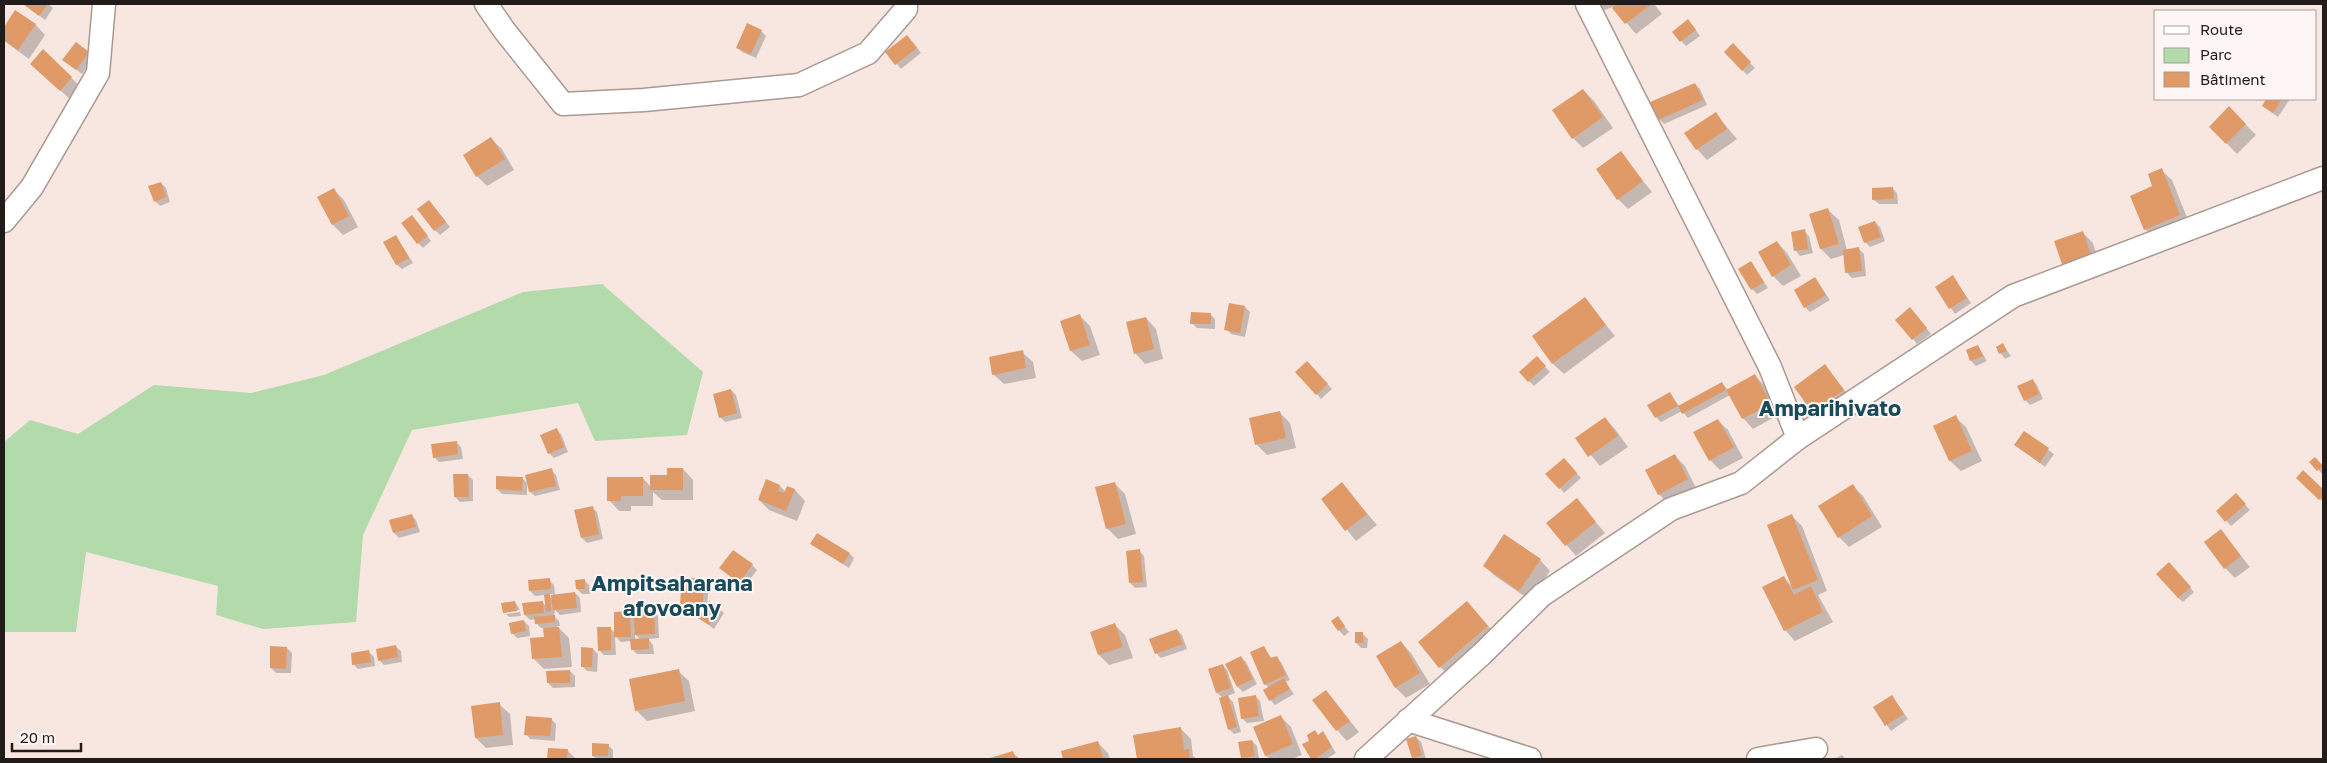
<svg xmlns="http://www.w3.org/2000/svg" width="2327" height="763" font-family="'Golos Text',sans-serif">
	<style>
		.green { fill: #b2daab }
		.shadow { fill: #0003; fill-rule: evenodd }
		.building { fill: #e09a67 }
		.lines { fill: none; stroke-linecap: round; stroke-linejoin: round }
		.minor-casing { stroke: #a89992; stroke-width: 25 }
		.minor { stroke: #fff; stroke-width: 22 }
		.labels { text-anchor: middle; dominant-baseline: central; stroke-width: 4; stroke-linejoin: round; paint-order: stroke }
		.district-label { font-size: 22px; font-weight: bold; fill: #174b5b; stroke: #fdf6f4 }
	</style>
	<rect width="100%" height="100%" fill="#f7e7e0"/>
	<polygon class="green" points="602,284 703,372 687,435 595,441 578,403 412,430 363,535 356,622 263,629 216,615 218,586 86,552 76,632 4,632 4,442 30,420 78,434 154,385 251,393 324,375 523,292"/>
	<g class="shadow">
		<polygon points="24,4 48,4 53,8 45,20"/>
		<polygon points="1595,4 1654,4 1662,14 1636,34 1613,7 1602,11"/>
		<polygon points="16,12 35,24 45,35 29,59 4,41 4,29"/>
		<polygon points="747,25 761,31 766,36 756,58 742,52 737,47"/>
		<polygon points="1693,26 1700,36 1686,46 1673,32"/>
		<polygon points="912,41 921,53 901,69 887,52"/>
		<polygon points="76,44 93,58 82,74 69,64"/>
		<polygon points="1733,45 1755,68 1747,75 1726,52"/>
		<polygon points="43,51 82,88 71,100 42,74"/>
		<polygon points="1695,84 1700,89 1707,105 1664,124 1659,119"/>
		<polygon points="1583,90 1594,101 1613,128 1583,148 1573,138"/>
		<polygon points="2268,99 2290,99 2278,117 2263,106"/>
		<polygon points="2229,108 2256,135 2237,154 2211,127"/>
		<polygon points="1715,113 1737,139 1707,160 1697,149"/>
		<polygon points="491,139 502,149 514,170 487,186 477,176"/>
		<polygon points="1620,153 1652,192 1628,209 1618,199"/>
		<polygon points="2161,170 2172,180 2190,225 2155,240 2145,229 2154,187"/>
		<polygon points="161,183 166,188 170,202 160,206 155,201"/>
		<polygon points="1892,188 1897,193 1898,204 1879,204 1874,200"/>
		<polygon points="334,190 344,200 358,227 343,235 333,225 319,198"/>
		<polygon points="429,201 450,227 440,235 435,230"/>
		<polygon points="1828,210 1839,220 1847,250 1859,249 1864,254 1866,276 1852,278 1847,273 1844,255 1831,259 1821,249 1811,214"/>
		<polygon points="417,222 431,241 423,248 418,243"/>
		<polygon points="1875,222 1880,227 1885,241 1870,247 1865,242"/>
		<polygon points="1804,231 1809,236 1813,253 1800,256 1796,251"/>
		<polygon points="2083,233 2093,243 2100,266 2073,274 2063,264 2056,241"/>
		<polygon points="396,236 413,263 402,269 397,265"/>
		<polygon points="1777,242 1787,253 1801,276 1783,286 1773,276"/>
		<polygon points="1751,263 1768,288 1757,294 1752,289"/>
		<polygon points="1953,277 1971,303 1955,314 1937,288"/>
		<polygon points="1815,279 1830,300 1810,312 1805,307"/>
		<polygon points="1585,299 1615,336 1564,374 1553,364 1534,336"/>
		<polygon points="1245,307 1250,312 1245,337 1231,334 1226,329"/>
		<polygon points="1210,314 1215,319 1215,329 1197,328 1192,323"/>
		<polygon points="1915,314 1931,334 1917,344 1913,339"/>
		<polygon points="1080,316 1090,326 1100,355 1082,361 1071,351 1062,322"/>
		<polygon points="1146,318 1156,329 1163,359 1145,364 1135,353"/>
		<polygon points="2003,345 2011,356 2005,359 1997,348"/>
		<polygon points="1978,346 1987,361 1976,366 1971,361 1967,351"/>
		<polygon points="1022,352 1033,362 1036,378 1004,384 993,374"/>
		<polygon points="1537,358 1550,372 1534,386 1520,372"/>
		<polygon points="1825,366 1853,401 1824,422 1796,387"/>
		<polygon points="1312,368 1332,389 1321,399 1317,394"/>
		<polygon points="1755,376 1765,386 1780,414 1753,429 1743,418 1730,395 1688,418 1682,411 1661,422 1656,417 1670,394 1679,406 1722,383 1728,390"/>
		<polygon points="2032,380 2037,385 2043,399 2030,405 2025,400"/>
		<polygon points="731,390 736,395 742,418 725,422 720,417"/>
		<polygon points="1279,412 1290,423 1296,448 1267,455 1256,444"/>
		<polygon points="1955,417 1966,427 1982,461 1961,471 1950,461 1935,427"/>
		<polygon points="1605,418 1615,429 1628,447 1600,466 1577,438"/>
		<polygon points="1717,420 1728,430 1743,458 1720,470 1710,460"/>
		<polygon points="556,430 561,434 568,452 554,458 549,453"/>
		<polygon points="2024,432 2054,454 2045,467 2016,445"/>
		<polygon points="456,442 461,447 463,459 439,462 434,457"/>
		<polygon points="1675,456 1685,466 1697,490 1669,505 1659,494"/>
		<polygon points="2315,459 2323,468 2323,475 2311,462"/>
		<polygon points="1569,464 1581,478 1564,493 1560,488"/>
		<polygon points="683,469 693,480 693,500 662,500 653,492 653,506 631,506 631,511 619,511 609,500 643,478 651,487"/>
		<polygon points="551,470 556,475 560,490 535,496 530,492"/>
		<polygon points="2303,472 2323,491 2323,502 2298,478"/>
		<polygon points="468,475 473,480 473,501 460,502 455,497"/>
		<polygon points="522,478 527,483 527,495 502,494 497,489"/>
		<polygon points="767,481 780,486 786,492 788,487 795,490 805,501 797,521 769,510 759,500"/>
		<polygon points="1115,484 1125,494 1136,534 1118,539 1107,528"/>
		<polygon points="1342,484 1377,525 1356,541 1322,499"/>
		<polygon points="1853,486 1863,496 1882,527 1849,547 1839,537"/>
		<polygon points="1577,500 1605,533 1576,556 1548,523"/>
		<polygon points="2241,500 2250,510 2231,526 2218,511"/>
		<polygon points="592,507 597,512 603,539 587,543 582,538"/>
		<polygon points="411,515 416,520 420,532 399,538 394,533"/>
		<polygon points="1792,516 1802,526 1827,591 1818,595 1833,622 1795,641 1785,630 1784,578 1793,587"/>
		<polygon points="2221,531 2250,567 2235,578 2225,568"/>
		<polygon points="812,544 850,554 854,558 849,568"/>
		<polygon points="1140,551 1144,556 1147,587 1135,588 1130,583"/>
		<polygon points="1540,560 1550,571 1530,600 1495,576 1484,566"/>
		<polygon points="752,565 757,570 744,587 726,573"/>
		<polygon points="2174,569 2194,592 2183,602 2178,598"/>
		<path d="M549 580 554 585 555 595 575 593 580 598 581 612 560 615 555 610 554 616 559 621 560 626H557L569 638 572 667 544 669 533 658 545 638V628H541L536 623 535 619 530 620 525 615 542 602 546 606 545 595 535 596 530 591ZM548 594H553V600Z"/>
		<polygon points="584,580 589,585 590,594 582,594 577,589"/>
		<polygon points="704,580 709,585 707,606 719,608 724,613 714,629 700,618 705,610 686,608 681,603"/>
		<polygon points="515,602 520,610 506,611 506,614 520,612 521,616 509,617 504,612"/>
		<polygon points="1467,602 1498,637 1451,677 1440,667"/>
		<path d="M653 611 658 616 659 638 648 639 653 645 654 654H637L632 649 631 641 621 642 615 636 616 655H604L599 650 610 628 616 634 629 613 635 618ZM635 634 641 640H635Z"/>
		<polygon points="1338,618 1349,632 1344,636 1332,622"/>
		<polygon points="524,621 529,626 530,636 517,638 512,633"/>
		<polygon points="1115,625 1125,635 1133,658 1109,665 1099,655 1092,633"/>
		<polygon points="1177,630 1182,635 1187,649 1161,658 1156,653"/>
		<polygon points="1363,634 1368,639 1367,648 1361,648 1356,643"/>
		<polygon points="1401,642 1411,653 1430,684 1406,698 1396,688 1377,657"/>
		<polygon points="396,647 401,651 402,662 384,665 379,660"/>
		<polygon points="1264,647 1272,659 1276,657 1281,662 1290,680 1285,682 1294,694 1275,705 1270,700 1269,688 1265,684"/>
		<polygon points="287,648 292,653 291,673 276,673 271,668"/>
		<polygon points="593,649 598,654 597,672 587,671 582,666"/>
		<polygon points="369,652 374,657 375,666 358,669 353,664"/>
		<polygon points="1241,657 1246,662 1257,684 1243,692 1238,687 1227,664"/>
		<polygon points="1222,665 1227,670 1235,693 1227,696 1233,702 1241,732 1234,734 1229,729 1223,698 1217,693"/>
		<polygon points="570,671 575,676 575,687 553,688 548,683"/>
		<polygon points="678,671 689,681 695,711 647,721 637,711"/>
		<polygon points="1326,692 1359,732 1347,741 1337,730"/>
		<polygon points="1255,696 1260,701 1264,721 1247,723 1242,718"/>
		<polygon points="1892,696 1908,719 1891,731 1875,708"/>
		<polygon points="499,704 510,714 513,745 486,748 476,738"/>
		<polygon points="1280,716 1291,727 1302,755 1292,759 1270,759 1266,756"/>
		<polygon points="551,719 556,724 555,741 530,739 526,734"/>
		<polygon points="1180,728 1191,739 1193,756 1197,759 1138,759 1134,736"/>
		<polygon points="1323,732 1336,753 1326,759 1312,759 1304,745"/>
		<polygon points="1416,737 1421,742 1426,759 1415,759 1413,757"/>
		<polygon points="1252,741 1257,746 1259,759 1244,759 1242,758"/>
		<polygon points="1098,743 1108,753 1110,759 1064,759 1063,752"/>
		<polygon points="608,745 613,750 613,759 597,759 593,756"/>
		<polygon points="549,749 567,750 576,759 548,759"/>
		<polygon points="1013,753 1020,759 991,759"/>
		<polygon points="1842,755 1846,759 1834,759"/>
	</g>
	<g class="building">
		<polygon points="23,4 48,4 39,16"/>
		<polygon points="1617,4 1652,4 1625,24 1612,8"/>
		<polygon points="15,10 36,24 18,50 4,40 4,27"/>
		<polygon points="1688,19 1696,30 1680,42 1672,32"/>
		<polygon points="747,23 762,30 751,54 736,48"/>
		<polygon points="907,35 917,48 895,65 885,52"/>
		<polygon points="76,42 89,52 76,70 62,60"/>
		<polygon points="1733,43 1751,62 1742,71 1724,52"/>
		<polygon points="43,49 72,77 60,91 30,64"/>
		<polygon points="1695,83 1703,100 1658,120 1650,102"/>
		<polygon points="1583,89 1603,117 1572,139 1552,110"/>
		<polygon points="2266,99 2282,99 2273,113 2262,106"/>
		<polygon points="2229,106 2246,124 2226,144 2209,127"/>
		<polygon points="1716,112 1727,129 1696,150 1684,133"/>
		<polygon points="491,137 505,159 476,177 463,155"/>
		<polygon points="1621,151 1643,181 1617,200 1596,169"/>
		<polygon points="2162,168 2180,215 2144,230 2130,196 2152,186 2148,174"/>
		<polygon points="161,182 166,197 154,202 148,186"/>
		<polygon points="1893,187 1894,199 1872,200 1872,188"/>
		<polygon points="334,188 349,216 332,225 317,197"/>
		<polygon points="429,200 446,222 434,231 417,209"/>
		<polygon points="1828,208 1839,244 1820,249 1809,214"/>
		<polygon points="412,215 428,236 417,244 401,223"/>
		<polygon points="1875,221 1881,237 1864,243 1858,227"/>
		<polygon points="1805,229 1808,249 1794,251 1791,232"/>
		<polygon points="2083,231 2091,255 2062,264 2054,241"/>
		<polygon points="396,235 409,258 396,265 383,242"/>
		<polygon points="1777,241 1791,265 1772,277 1758,252"/>
		<polygon points="1859,247 1862,271 1845,273 1843,250"/>
		<polygon points="1751,261 1764,282 1751,290 1738,269"/>
		<polygon points="1953,275 1967,298 1949,309 1935,287"/>
		<polygon points="1815,277 1826,295 1804,308 1794,290"/>
		<polygon points="1585,297 1606,325 1552,364 1532,336"/>
		<polygon points="1229,303 1245,306 1240,333 1224,330"/>
		<polygon points="1910,307 1927,328 1912,340 1895,320"/>
		<polygon points="1191,312 1211,313 1211,324 1190,324"/>
		<polygon points="1080,314 1090,345 1070,351 1060,321"/>
		<polygon points="1146,317 1154,349 1134,354 1126,322"/>
		<polygon points="2003,343 2007,351 1999,354 1996,347"/>
		<polygon points="1978,345 1983,356 1970,361 1966,350"/>
		<polygon points="1023,350 1026,368 992,375 989,357"/>
		<polygon points="1537,356 1546,366 1528,382 1519,372"/>
		<polygon points="1307,361 1328,384 1316,395 1295,372"/>
		<polygon points="1825,364 1844,390 1812,412 1794,387"/>
		<polygon points="1755,374 1771,404 1742,419 1726,390"/>
		<polygon points="2033,379 2039,394 2024,401 2017,386"/>
		<polygon points="1722,382 1726,390 1682,414 1678,406"/>
		<polygon points="731,389 737,413 719,418 713,394"/>
		<polygon points="1670,392 1678,406 1655,418 1647,405"/>
		<polygon points="1280,411 1286,438 1255,445 1249,418"/>
		<polygon points="1956,415 1972,451 1949,461 1933,426"/>
		<polygon points="1605,417 1618,436 1588,457 1575,438"/>
		<polygon points="1718,419 1734,447 1709,461 1693,432"/>
		<polygon points="557,428 564,447 548,454 540,435"/>
		<polygon points="2024,431 2049,448 2040,463 2014,445"/>
		<polygon points="457,441 458,454 433,458 431,444"/>
		<polygon points="1675,454 1688,479 1658,495 1645,470"/>
		<polygon points="2315,457 2323,466 2317,471 2309,462"/>
		<polygon points="1564,458 1577,473 1559,489 1545,474"/>
		<polygon points="552,468 556,486 529,492 525,475"/>
		<polygon points="667,468 683,468 683,490 650,490 650,475 667,475"/>
		<polygon points="2303,470 2323,489 2323,496 2319,500 2296,478"/>
		<polygon points="453,474 468,474 469,497 454,497"/>
		<polygon points="496,476 523,477 522,491 496,489"/>
		<polygon points="607,477 643,477 643,496 621,496 621,501 607,501"/>
		<polygon points="766,479 780,485 778,491 784,493 787,486 795,489 786,511 758,500"/>
		<polygon points="1115,482 1126,524 1106,529 1095,487"/>
		<polygon points="1342,482 1367,514 1345,531 1321,499"/>
		<polygon points="1853,484 1872,516 1838,538 1818,506"/>
		<polygon points="2236,493 2246,504 2225,522 2216,511"/>
		<polygon points="1577,498 1596,522 1565,546 1546,523"/>
		<polygon points="593,506 599,534 581,538 574,510"/>
		<polygon points="412,514 416,527 393,533 389,520"/>
		<polygon points="1792,514 1818,580 1793,590 1767,525"/>
		<polygon points="2221,529 2241,556 2224,569 2204,542"/>
		<polygon points="817,533 850,553 843,564 810,544"/>
		<polygon points="1504,534 1541,559 1519,591 1483,566"/>
		<polygon points="1140,549 1143,582 1129,583 1126,551"/>
		<polygon points="733,550 753,564 739,583 719,568"/>
		<polygon points="2169,562 2191,587 2178,598 2156,574"/>
		<polygon points="1784,576 1794,595 1811,586 1823,612 1784,631 1762,587"/>
		<polygon points="682,577 704,579 703,605 680,604"/>
		<polygon points="550,578 551,589 529,591 528,580"/>
		<polygon points="585,579 585,589 576,589 575,580"/>
		<polygon points="575,592 577,608 553,610 551,595"/>
		<polygon points="550,594 551,611 546,612 544,595"/>
		<polygon points="515,601 517,611 503,613 501,603"/>
		<polygon points="543,601 544,613 524,615 522,603"/>
		<polygon points="709,601 720,607 709,625 698,618"/>
		<polygon points="1467,601 1488,626 1439,668 1418,642"/>
		<polygon points="654,610 655,634 635,635 633,611"/>
		<polygon points="630,611 631,637 614,637 614,612"/>
		<polygon points="555,615 555,622 535,624 534,617"/>
		<polygon points="1338,616 1345,626 1338,631 1331,621"/>
		<polygon points="524,620 526,631 511,634 509,623"/>
		<polygon points="1115,623 1123,647 1098,655 1090,632"/>
		<polygon points="559,627 562,657 532,659 530,638 544,637 543,628"/>
		<polygon points="597,627 611,627 611,650 598,651"/>
		<polygon points="1177,629 1183,644 1155,654 1149,639"/>
		<rect x="1355" y="632" width="8" height="11"/>
		<polygon points="649,638 649,649 631,650 630,639"/>
		<polygon points="1401,641 1420,673 1395,688 1376,656"/>
		<polygon points="396,645 398,657 378,661 376,649"/>
		<polygon points="270,646 287,647 286,669 270,668"/>
		<polygon points="1264,646 1270,658 1277,656 1286,675 1264,685 1250,652"/>
		<polygon points="581,647 593,648 592,667 581,667"/>
		<polygon points="369,650 371,662 352,665 351,653"/>
		<polygon points="1241,656 1253,679 1237,687 1225,664"/>
		<polygon points="1223,664 1231,688 1216,693 1208,669"/>
		<polygon points="679,669 685,701 635,711 629,679"/>
		<polygon points="570,670 570,683 547,683 546,671"/>
		<polygon points="1284,678 1290,689 1269,701 1263,690"/>
		<polygon points="1326,690 1350,721 1336,731 1312,700"/>
		<polygon points="1228,695 1237,727 1228,730 1219,698"/>
		<polygon points="1256,695 1259,716 1241,719 1238,698"/>
		<polygon points="1892,695 1904,714 1885,726 1873,707"/>
		<polygon points="500,702 503,735 475,738 471,706"/>
		<polygon points="1281,715 1293,744 1265,756 1253,727"/>
		<polygon points="526,716 552,718 550,736 524,735"/>
		<polygon points="1181,727 1184,750 1189,749 1190,759 1137,759 1133,735"/>
		<polygon points="1315,730 1318,735 1323,731 1332,747 1315,759 1311,759 1302,744 1309,741 1307,735"/>
		<polygon points="1416,736 1422,755 1412,758 1406,739"/>
		<polygon points="1252,740 1255,756 1241,758 1238,742"/>
		<polygon points="1098,741 1103,758 1063,759 1061,751"/>
		<polygon points="592,743 609,744 608,756 592,756"/>
		<polygon points="548,748 568,749 567,759 547,759"/>
		<polygon points="1013,751 1016,759 987,759"/>
	</g>
	<g class="lines">
		<g class="minor-casing">
			<g id="minor">
				<polyline points="486,4 504,30 563,104 644,100 799,85 868,53 906,9 906,4"/>
				<polyline points="1587,4 1770,367 1798,438"/>
				<polyline points="4,221 32,187 98,73 104,4"/>
				<polyline points="1408,720 1530,759"/>
				<polyline points="1366,759 1482,654 1542,595 1671,509 1741,483 1798,438 2013,296 2323,178"/>
				<polyline points="1758,759 1816,749"/>
			</g>
		</g>
		<use href="#minor" class="minor"/>
	</g>
	<g class="labels">
		<g class="district-label">
			<text x="1830" y="407">Amparihivato</text>
			<text x="672" y="582">Ampitsaharana<tspan x="672" dy="25">afovoany</tspan></text>
		</g>
	</g>
	<rect width="2327" height="763" fill="none" stroke="#211c19" stroke-width="10"/>
	<rect x="2154" y="10" width="162" height="90" fill="#fdf6f4" stroke="#a59f9c"/>
	<rect x="2164" y="26" width="25" height="8" fill="#ffffff" stroke="#a59f9c"/>
	<text x="2200" y="35" font-size="15" fill="#211c19">Route</text>
	<rect x="2164" y="48" width="25" height="15" fill="#b2daab" stroke="#a59f9c"/>
	<text x="2200" y="60" font-size="15" fill="#211c19">Parc</text>
	<rect x="2164" y="72" width="25" height="15" fill="#e09a67" stroke="#a59f9c"/>
	<text x="2200" y="85" font-size="15" fill="#211c19">Bâtiment</text>
	<path d="M12 743v8h69v-8" fill="none" stroke="#211c19" stroke-width="2.5"/>
	<text x="20" y="743" font-size="15" fill="#211c19" stroke="#fdf6f4" stroke-width="4" paint-order="stroke">20 m</text>
</svg>
